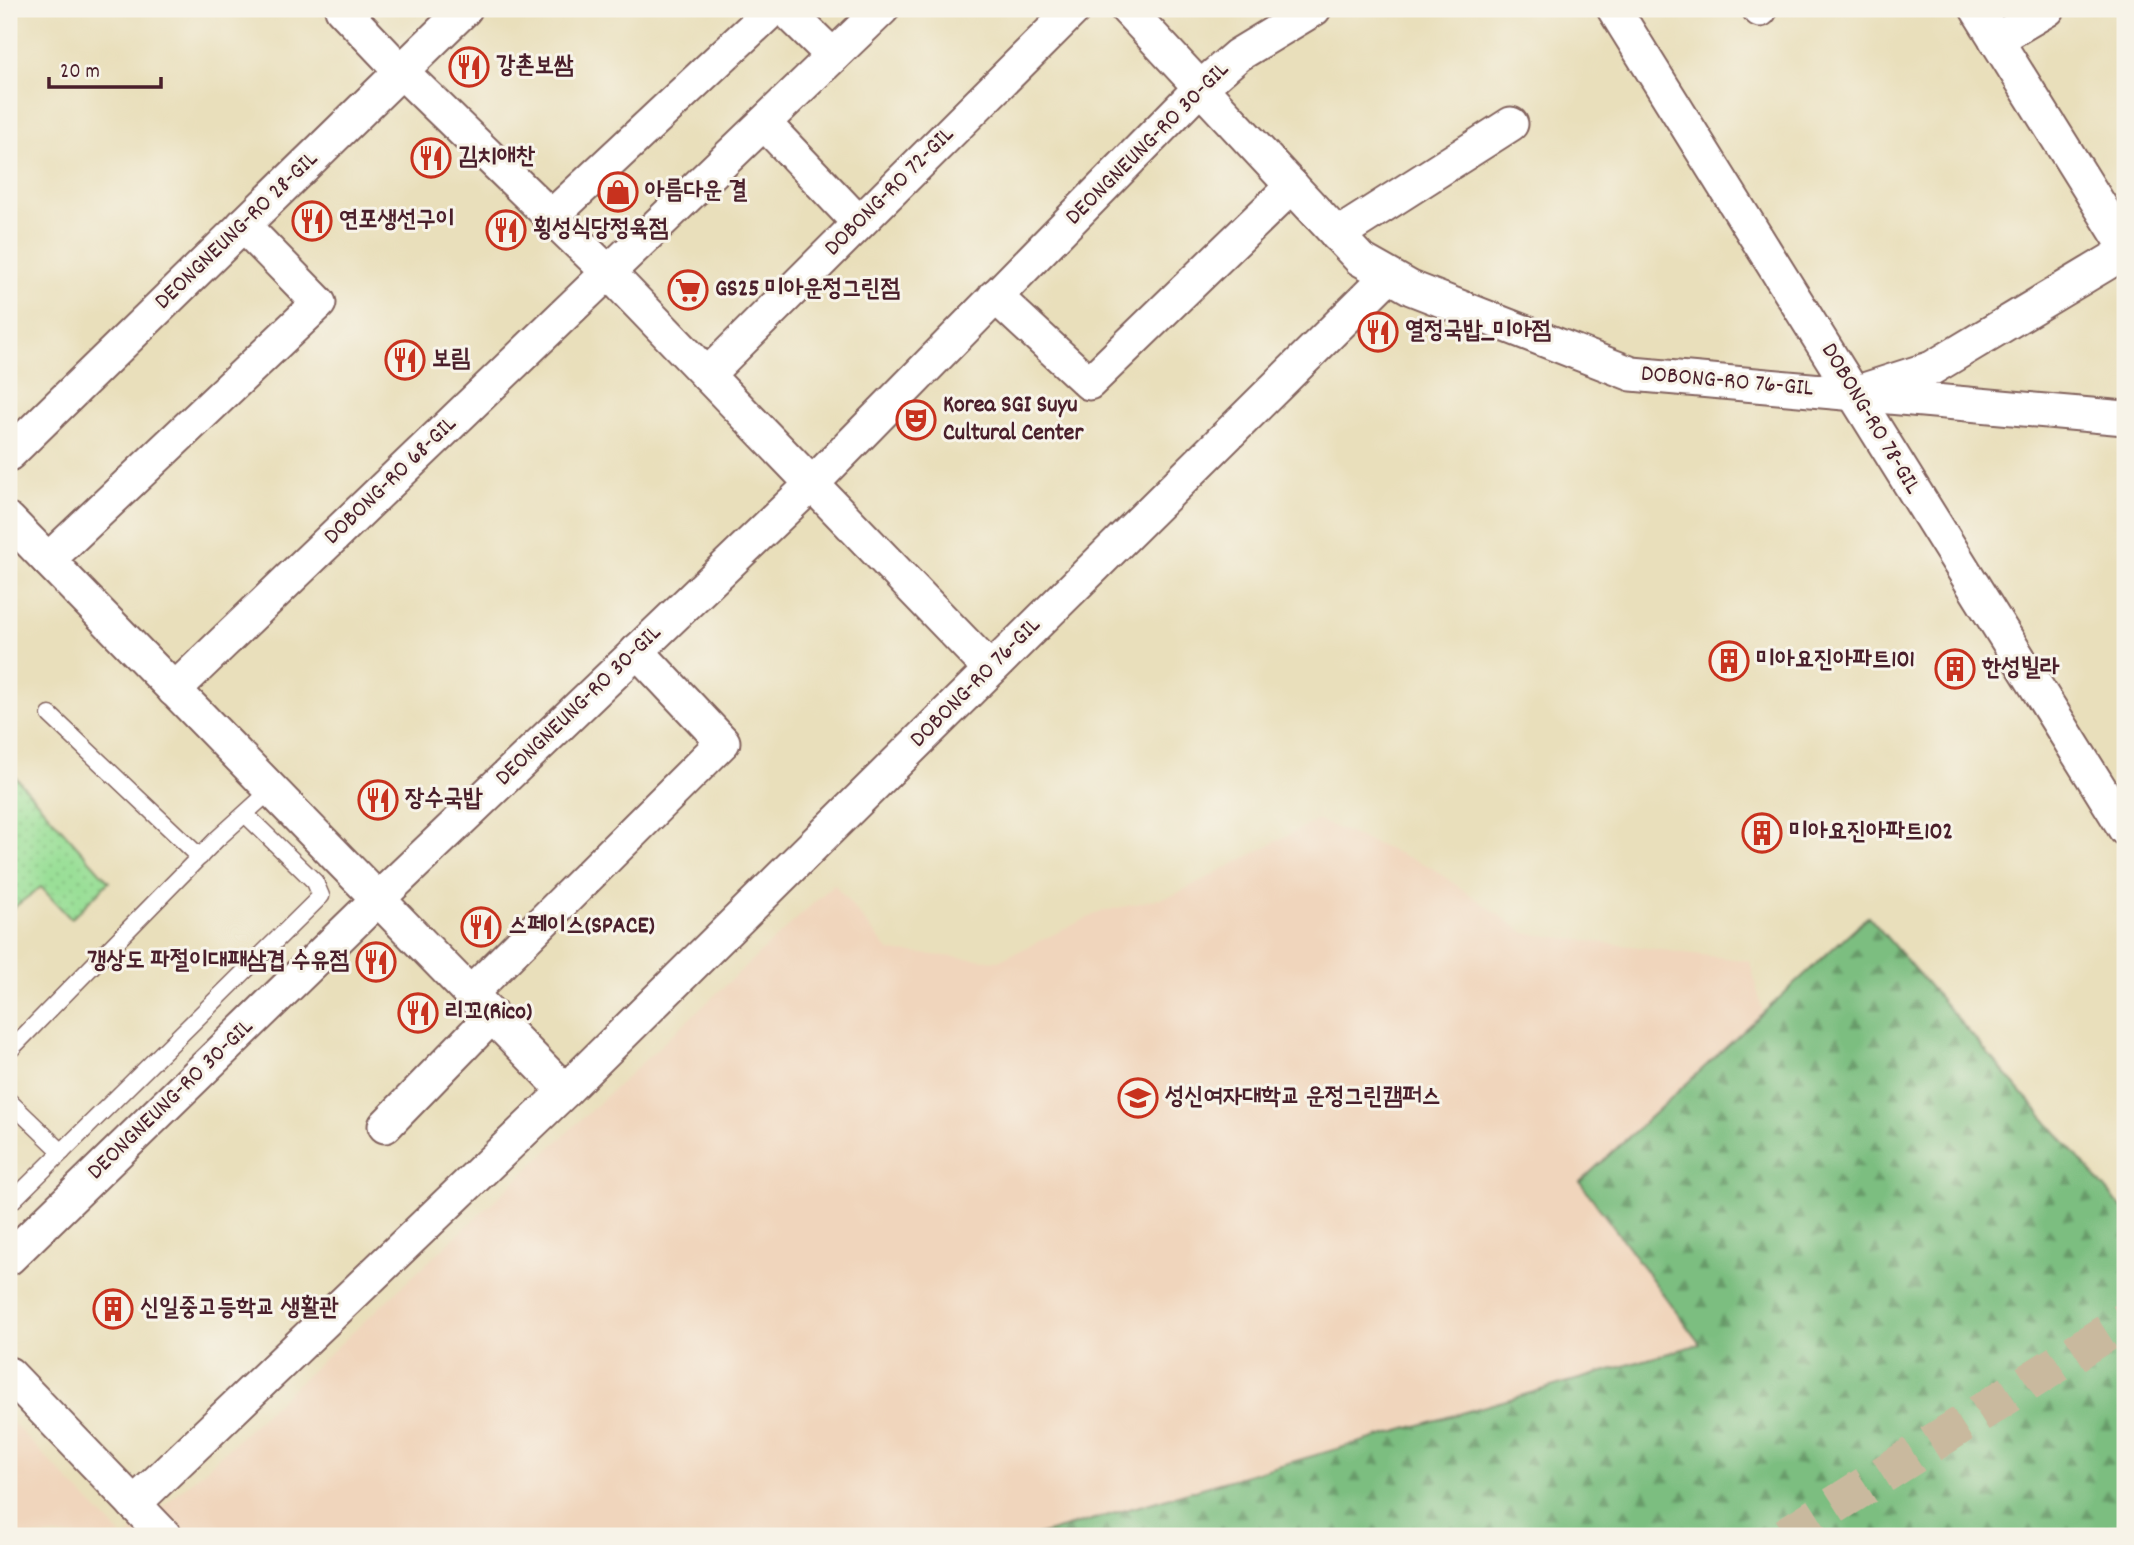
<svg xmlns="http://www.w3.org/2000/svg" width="2134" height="1545" font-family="Dekko,'Poor Story',sans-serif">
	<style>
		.built { fill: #f0d5bc }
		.forest { fill: url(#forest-firs); stroke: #626e56; stroke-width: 2 }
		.park { fill: url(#park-dots); stroke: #727f61; stroke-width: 2 }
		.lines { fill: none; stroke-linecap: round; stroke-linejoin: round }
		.secondary-tunnel { stroke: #c9b99e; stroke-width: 38; stroke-dasharray: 38 19; stroke-linecap: butt }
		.lane-casing { stroke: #82625d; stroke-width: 19 }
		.street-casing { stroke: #82625d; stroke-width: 37 }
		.lane { stroke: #fff; stroke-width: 16 }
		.street { stroke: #fff; stroke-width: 33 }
		.labels { text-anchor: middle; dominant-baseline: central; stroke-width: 6; stroke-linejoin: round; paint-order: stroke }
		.poi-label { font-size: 24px; font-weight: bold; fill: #4a1f2b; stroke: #f7f3e8; text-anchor: start }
		.street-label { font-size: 24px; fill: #4a1f2b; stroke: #f7f3e8 }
	</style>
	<defs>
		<pattern id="forest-firs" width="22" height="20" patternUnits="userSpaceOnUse" patternTransform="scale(1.75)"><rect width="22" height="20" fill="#7bbe80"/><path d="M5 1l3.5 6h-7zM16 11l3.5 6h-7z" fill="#679a69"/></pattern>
		<pattern id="park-dots" width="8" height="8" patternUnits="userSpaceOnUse" patternTransform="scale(1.75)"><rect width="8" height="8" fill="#9adf97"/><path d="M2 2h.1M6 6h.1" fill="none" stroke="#86bf82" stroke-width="1.8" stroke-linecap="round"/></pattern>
	</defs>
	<rect width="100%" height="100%" fill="#f7f3e8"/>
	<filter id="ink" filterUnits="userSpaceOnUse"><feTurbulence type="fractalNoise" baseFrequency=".0143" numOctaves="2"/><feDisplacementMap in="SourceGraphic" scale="14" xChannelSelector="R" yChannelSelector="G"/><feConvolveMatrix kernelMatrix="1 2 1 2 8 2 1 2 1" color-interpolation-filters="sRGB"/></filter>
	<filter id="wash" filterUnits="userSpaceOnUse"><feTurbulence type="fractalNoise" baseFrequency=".00686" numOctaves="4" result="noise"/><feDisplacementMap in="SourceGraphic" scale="28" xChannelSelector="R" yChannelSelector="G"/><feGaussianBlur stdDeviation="1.57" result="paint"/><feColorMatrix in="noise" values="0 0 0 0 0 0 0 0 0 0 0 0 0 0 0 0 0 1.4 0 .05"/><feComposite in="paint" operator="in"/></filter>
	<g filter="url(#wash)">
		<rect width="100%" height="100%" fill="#e9dfbb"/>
		<g class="built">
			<polygon points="1317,820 1429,866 1525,933 1750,961 1763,1013 1581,1182 1701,1344 1060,1536 129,1536 208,1467 834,884 889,951 998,961 1100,912 1174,895"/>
			<polygon points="9,1419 122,1536 9,1536"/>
		</g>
		<polygon class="forest" points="1868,916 2125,1211 2125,1536 1036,1536 1700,1344 1580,1182"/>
		<polygon class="park" points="9,770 109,882 71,919 41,887 9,911"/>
	</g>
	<g filter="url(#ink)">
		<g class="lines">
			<polyline class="secondary-tunnel" points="1786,1536 2125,1321"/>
			<g class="lane-casing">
				<g id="lane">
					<polyline points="50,715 200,857"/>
					<polyline points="9,1051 217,839 271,790"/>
					<polyline points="9,1101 62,1152"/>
					<polyline points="9,1204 321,896 315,882 245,814"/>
				</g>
			</g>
			<g class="street-casing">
				<g id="street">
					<polyline points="342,9 401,71 608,272 990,669"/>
					<polyline points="785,9 833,56"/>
					<polyline points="1127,9 1360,259 1411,288 1632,374 2125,418"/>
					<polyline points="1614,9 2125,829"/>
					<polyline points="1759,9 1760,10"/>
					<polyline points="1977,9 2125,246"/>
					<polyline points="1996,40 2048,9"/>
					<polyline points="764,123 859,223"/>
					<polyline points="551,217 773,9"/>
					<polyline points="1337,235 1511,124"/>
					<polyline points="995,296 1089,383 1292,186"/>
					<polyline points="707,375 1074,9"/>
					<polyline points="1867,389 1932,368 2125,252"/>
					<polyline points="9,454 465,9"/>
					<polyline points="9,520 565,1091"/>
					<polyline points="48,560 319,303 243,225"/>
					<polyline points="174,690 882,9"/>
					<polyline points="470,994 723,742 637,651"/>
					<polyline points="385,1126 492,1016"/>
					<polyline points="9,1258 378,899 812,484 1200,88 1238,55 1314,9"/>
					<polyline points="9,1374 165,1536"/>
					<polyline points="134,1504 565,1091 1388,276"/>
				</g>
			</g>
			<use href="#lane" class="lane"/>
			<use href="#street" class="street"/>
		</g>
	</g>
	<defs>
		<g id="restaurant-ring" transform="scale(2.0125)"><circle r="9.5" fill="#f7f3e8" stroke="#c8321e" stroke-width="1.5"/><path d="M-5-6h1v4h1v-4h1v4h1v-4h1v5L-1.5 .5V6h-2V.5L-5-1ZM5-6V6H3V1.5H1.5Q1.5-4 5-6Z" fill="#c8321e"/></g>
		<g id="shop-ring" transform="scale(2.0125)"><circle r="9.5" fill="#f7f3e8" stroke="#c8321e" stroke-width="1.5"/><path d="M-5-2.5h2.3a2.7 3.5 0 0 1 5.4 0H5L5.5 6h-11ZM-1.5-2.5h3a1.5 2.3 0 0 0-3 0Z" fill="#c8321e"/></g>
		<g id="supermarket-ring" transform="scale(2.0125)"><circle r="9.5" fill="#f7f3e8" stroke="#c8321e" stroke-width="1.5"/><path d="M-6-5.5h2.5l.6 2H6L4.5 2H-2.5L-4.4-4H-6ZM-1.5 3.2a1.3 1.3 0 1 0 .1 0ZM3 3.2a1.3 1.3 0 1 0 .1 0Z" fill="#c8321e"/></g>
		<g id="theatre-ring" transform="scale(2.0125)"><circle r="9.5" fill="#f7f3e8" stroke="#c8321e" stroke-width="1.5"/><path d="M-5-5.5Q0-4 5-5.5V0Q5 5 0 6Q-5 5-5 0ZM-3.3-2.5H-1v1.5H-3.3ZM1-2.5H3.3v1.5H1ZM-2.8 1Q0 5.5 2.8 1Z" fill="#c8321e"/></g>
		<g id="building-ring" transform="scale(2.0125)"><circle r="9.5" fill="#f7f3e8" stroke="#c8321e" stroke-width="1.5"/><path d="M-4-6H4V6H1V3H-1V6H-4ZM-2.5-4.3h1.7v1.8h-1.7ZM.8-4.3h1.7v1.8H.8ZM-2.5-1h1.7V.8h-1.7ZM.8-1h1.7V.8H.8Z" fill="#c8321e"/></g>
		<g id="university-ring" transform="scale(2.0125)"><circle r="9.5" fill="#f7f3e8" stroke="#c8321e" stroke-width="1.5"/><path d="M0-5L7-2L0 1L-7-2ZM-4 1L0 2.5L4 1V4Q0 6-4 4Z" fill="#c8321e"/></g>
	</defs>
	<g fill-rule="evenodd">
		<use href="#restaurant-ring" x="469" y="67"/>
		<use href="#restaurant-ring" x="431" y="158"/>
		<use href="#shop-ring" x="618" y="192"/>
		<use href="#restaurant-ring" x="312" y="221"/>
		<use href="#restaurant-ring" x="506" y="230"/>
		<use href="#supermarket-ring" x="688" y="290"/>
		<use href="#restaurant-ring" x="1378" y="332"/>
		<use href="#restaurant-ring" x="405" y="360"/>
		<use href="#theatre-ring" x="916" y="420"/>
		<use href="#building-ring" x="1729" y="661"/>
		<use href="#building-ring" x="1955" y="669"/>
		<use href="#restaurant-ring" x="378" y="800"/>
		<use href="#building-ring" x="1762" y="833"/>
		<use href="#restaurant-ring" x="481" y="927"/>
		<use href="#restaurant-ring" x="376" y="962"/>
		<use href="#restaurant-ring" x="418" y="1013"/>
		<use href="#university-ring" x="1138" y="1098"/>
		<use href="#building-ring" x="113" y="1309"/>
	</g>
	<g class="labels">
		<g class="poi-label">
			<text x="496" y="67">강촌보쌈</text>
			<text x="458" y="158">김치애찬</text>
			<text x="645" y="192">아름다운 결</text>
			<text x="339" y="221">연포생선구이</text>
			<text x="533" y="230">횡성식당정육점</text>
			<text x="715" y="290">GS25 미아운정그린점</text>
			<text x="1405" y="332">열정국밥_미아점</text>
			<text x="432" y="360">보림</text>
			<text x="943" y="406">Korea SGI Suyu<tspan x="943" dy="28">Cultural Center</tspan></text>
			<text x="1756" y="661">미아요진아파트101</text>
			<text x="1982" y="669">한성빌라</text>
			<text x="405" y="800">장수국밥</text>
			<text x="1789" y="833">미아요진아파트102</text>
			<text x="508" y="927">스페이스(SPACE)</text>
			<text x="349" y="962" text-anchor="end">갱상도 파절이대패삼겹 수유점</text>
			<text x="445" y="1013">리꼬(Rico)</text>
			<text x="1165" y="1098">성신여자대학교 운정그린캠퍼스</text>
			<text x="140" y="1309">신일중고등학교 생활관</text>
		</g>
		<g class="street-label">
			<text transform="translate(1148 144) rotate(-45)">DEONGNEUNG-RO 30-GIL</text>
			<text transform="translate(890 192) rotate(-45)">DOBONG-RO 72-GIL</text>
			<text transform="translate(237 231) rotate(-44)">DEONGNEUNG-RO 28-GIL</text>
			<text transform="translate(1727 382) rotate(5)">DOBONG-RO 76-GIL</text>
			<text transform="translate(1870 419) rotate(59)">DOBONG-RO 78-GIL</text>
			<text transform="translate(391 481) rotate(-44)">DOBONG-RO 68-GIL</text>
			<text transform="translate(976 683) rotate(-45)">DOBONG-RO 76-GIL</text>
			<text transform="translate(579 706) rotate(-44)">DEONGNEUNG-RO 30-GIL</text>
			<text transform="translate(171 1100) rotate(-44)">DEONGNEUNG-RO 30-GIL</text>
		</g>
	</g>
	<rect width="2134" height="1545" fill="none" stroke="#f7f3e8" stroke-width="35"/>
	<path d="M49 77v10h112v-10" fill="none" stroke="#4a1f2b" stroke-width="3.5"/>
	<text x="60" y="77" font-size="21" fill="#4a1f2b" stroke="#f7f3e8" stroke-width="5" paint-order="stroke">20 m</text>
</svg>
